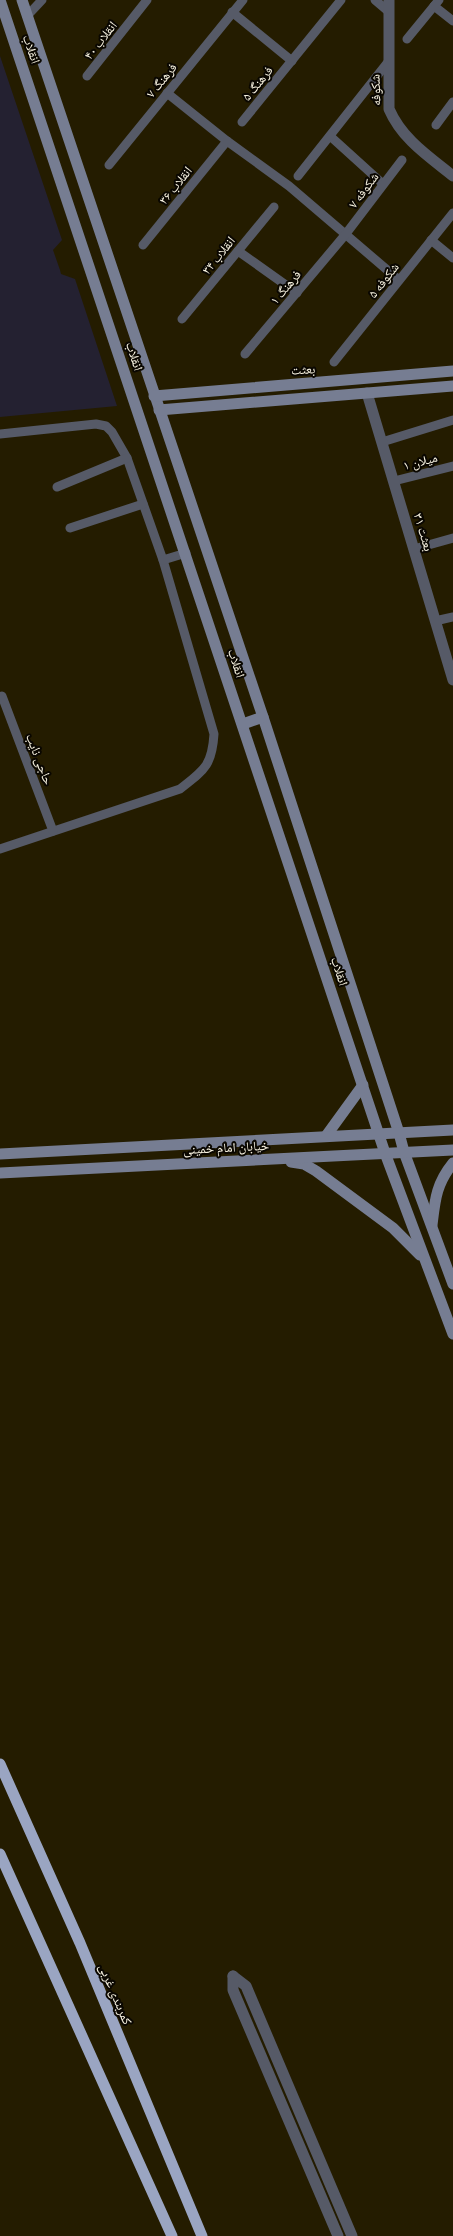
<svg xmlns="http://www.w3.org/2000/svg" width="453" height="2236" font-family="Cabin,'Noto Naskh Arabic',sans-serif">
	<style>
		.commercial { fill: #242131 }
		.lines { fill: none; stroke-linecap: round; stroke-linejoin: round }
		.minor { stroke: #565a67; stroke-width: 9 }
		.tertiary { stroke: #565a67; stroke-width: 11 }
		.secondary { stroke: #767d92; stroke-width: 11 }
		.trunk { stroke: #9aa5c2; stroke-width: 11 }
		.labels { text-anchor: middle; dominant-baseline: central; stroke-width: 4; stroke-linejoin: round; paint-order: stroke }
		.street-label { font-size: 13px; fill: #f9f4e2; stroke: #0a0701 }
	</style>
	<rect width="100%" height="100%" fill="#241c00"/>
	<polygon class="commercial" points="0,56 62,240 53,250 60,270 61,274 75,279 117,406 0,417"/>
	<g class="lines">
		<g class="minor">
			<polyline points="375,0 388,11"/>
			<polyline points="434,6 453,21"/>
			<polyline points="232,12 292,61"/>
			<polyline points="27,16 42,0"/>
			<polyline points="407,39 439,0"/>
			<polyline points="87,76 147,0"/>
			<polyline points="167,93 227,141 289,186 399,280"/>
			<polyline points="242,122 341,0"/>
			<polyline points="436,125 453,102"/>
			<polyline points="330,136 383,184"/>
			<polyline points="109,165 243,0"/>
			<polyline points="298,176 388,62"/>
			<polyline points="431,240 453,258"/>
			<polyline points="143,245 227,141"/>
			<polyline points="238,251 297,293"/>
			<polyline points="182,319 274,207"/>
			<polyline points="245,354 345,235 402,160"/>
			<polyline points="334,362 453,213"/>
			<path d="M0 434 96 424 106 426 112 432 127 458 163 560 214 734C212 766 204 770 180 789L0 849"/>
			<polyline points="382,442 453,420"/>
			<polyline points="394,481 453,466"/>
			<polyline points="57,487 127,458"/>
			<polyline points="70,528 143,504"/>
			<polyline points="414,549 453,538"/>
			<polyline points="163,560 186,553"/>
			<polyline points="435,621 453,617"/>
			<polyline points="2,696 53,831"/>
		</g>
		<g class="tertiary">
			<path d="M389 0V109C402 139 428 156 453 176"/>
			<polyline points="367,393 453,680"/>
			<polyline points="233,1976 246,1986 352,2236"/>
			<polyline points="233,1976 233,1990 338,2236"/>
		</g>
		<g class="secondary">
			<polyline points="0,0 385,1153 453,1334"/>
			<polyline points="22,0 263,717 399,1133 404,1152 453,1284"/>
			<polyline points="154,396 453,371"/>
			<polyline points="159,410 453,386"/>
			<polyline points="243,724 263,717"/>
			<polyline points="326,1136 363,1085"/>
			<polyline points="0,1154 453,1130"/>
			<polyline points="291,1162 304,1164 316,1171 393,1228 420,1255"/>
			<polyline points="0,1173 453,1150"/>
			<path d="M432 1225C435 1200 436 1184 453 1163"/>
		</g>
		<g class="trunk">
			<polyline points="0,1764 80,1943 202,2236"/>
			<polyline points="0,1854 172,2236"/>
		</g>
	</g>
	<g class="labels">
		<g class="street-label">
			<text transform="translate(100 40) rotate(-52)">انقلاب ۴۰</text>
			<text transform="translate(32 49) rotate(71)">انقلاب</text>
			<text transform="translate(161 80) rotate(-51)">فرهنگ ۷</text>
			<text transform="translate(257 83) rotate(-51)">فرهنگ ۵</text>
			<text transform="translate(375 90) rotate(-92)">شکوفه</text>
			<text transform="translate(175 185) rotate(-51)">انقلاب ۳۶</text>
			<text transform="translate(363 190) rotate(-53)">شکوفه ۷</text>
			<text transform="translate(218 255) rotate(-51)">انقلاب ۳۴</text>
			<text transform="translate(383 280) rotate(-52)">شکوفه ۵</text>
			<text transform="translate(285 287) rotate(-50)">فرهنگ ۱</text>
			<text transform="translate(135 356) rotate(72)">انقلاب</text>
			<text transform="translate(303 369) rotate(-4)">بعثت</text>
			<text transform="translate(420 461) rotate(-15)">میلان ۱</text>
			<text transform="translate(424 532) rotate(73)">بعثت ۳۱</text>
			<text transform="translate(237 663) rotate(72)">انقلاب</text>
			<text transform="translate(40 759) rotate(69)">حاجی نایب</text>
			<text transform="translate(340 971) rotate(72)">انقلاب</text>
			<text transform="translate(226 1147) rotate(-3)">خیابان امام خمینی</text>
			<text transform="translate(116 1994) rotate(67)">کمربندی غربی</text>
		</g>
	</g>
</svg>
